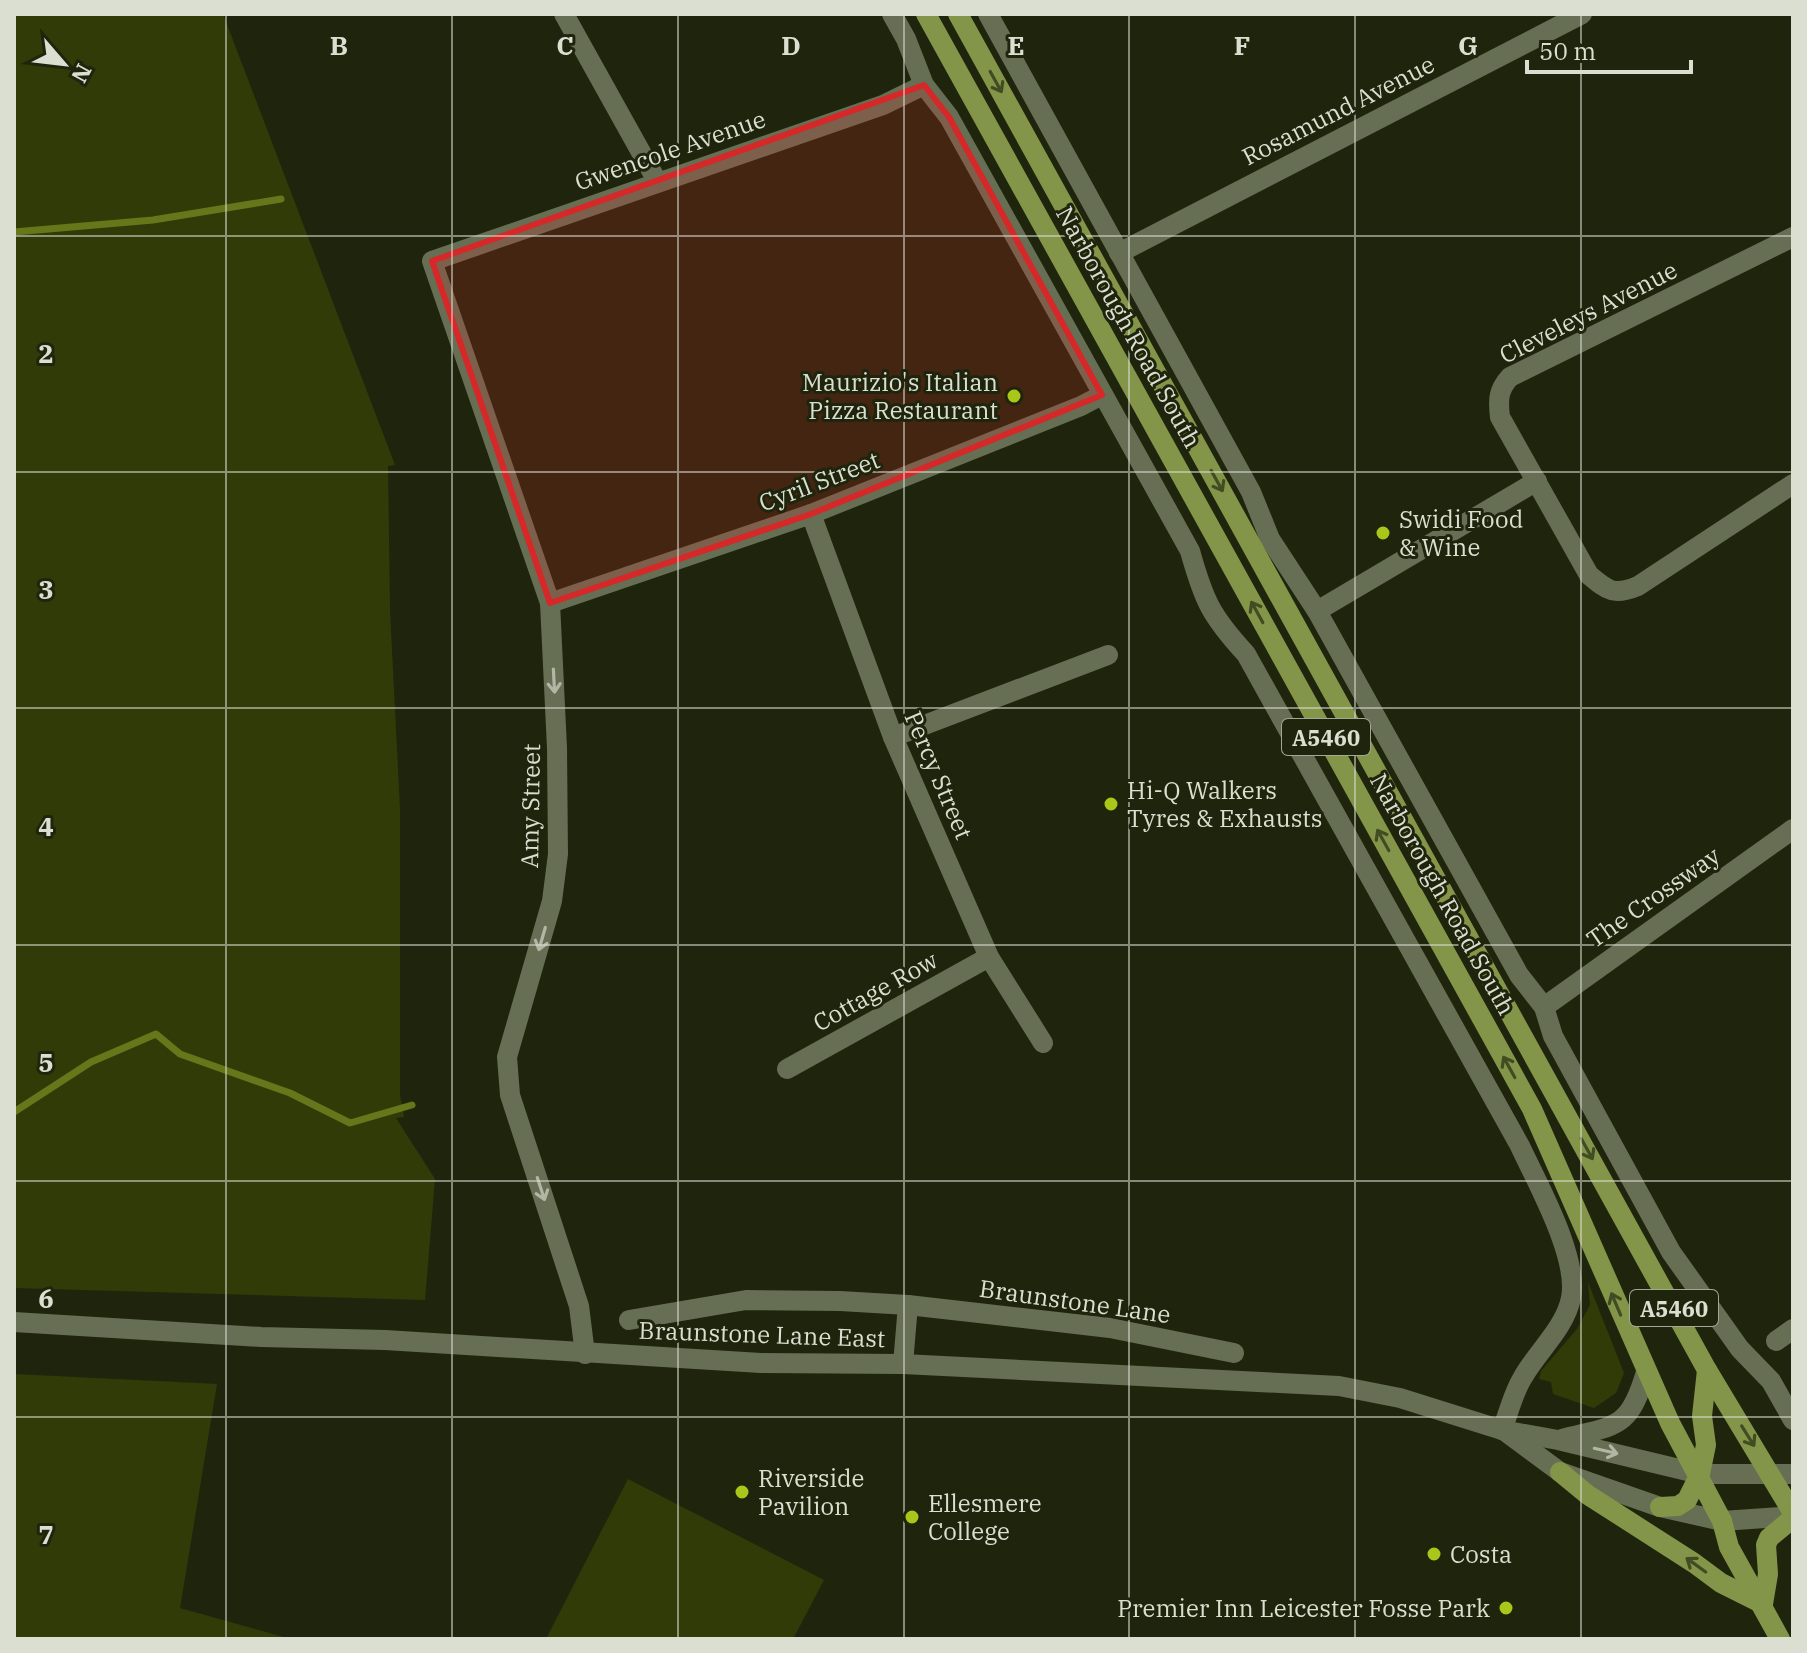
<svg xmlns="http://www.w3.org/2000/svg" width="1807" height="1653" font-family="'IBM Plex Serif',serif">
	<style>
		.green { fill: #313b08 }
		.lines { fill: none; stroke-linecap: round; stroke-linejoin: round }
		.stream { stroke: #65771a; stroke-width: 7 }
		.minor { stroke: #666e54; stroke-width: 20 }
		.tertiary { stroke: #666e54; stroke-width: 20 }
		.primary { stroke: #839549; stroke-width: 20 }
		.oneway { stroke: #424c22 }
		.oneway2 { stroke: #b2b7a5 }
		.marked { fill: #d62828; fill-opacity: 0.2; stroke: #d62828; stroke-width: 6; stroke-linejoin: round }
		.grid { fill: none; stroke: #dbdfd1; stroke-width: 2; stroke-opacity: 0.55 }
		.poi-dot { fill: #a9c71b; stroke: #1f250d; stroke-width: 3 }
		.labels { text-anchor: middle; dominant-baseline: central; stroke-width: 6; stroke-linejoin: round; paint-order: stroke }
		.shield { fill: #1f250d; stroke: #a3a796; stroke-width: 2 }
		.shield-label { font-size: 22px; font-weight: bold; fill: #dbdfd1 }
		.street-label { font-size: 24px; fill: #dbdfd1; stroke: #1f250d }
		.poi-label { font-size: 24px; fill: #dbdfd1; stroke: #1f250d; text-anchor: start }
		.grid-label { font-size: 26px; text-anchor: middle; font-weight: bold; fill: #dbdfd1; stroke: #1f250d; stroke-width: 6; stroke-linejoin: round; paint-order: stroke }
	</style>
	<rect width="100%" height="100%" fill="#1f250d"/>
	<g class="green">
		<polygon points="14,14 223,14 395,465 388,466 390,611 400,809 400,1095 404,1117 396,1118 435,1179 425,1300 14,1288"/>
		<polygon points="1588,1282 1624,1373 1616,1393 1594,1408 1553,1394 1551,1382 1539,1379 1541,1371 1577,1329 1590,1305"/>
		<polygon points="14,1374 217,1384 180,1608 291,1639 14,1639"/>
		<polygon points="628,1479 824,1580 793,1639 546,1639"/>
	</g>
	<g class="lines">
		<g class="stream">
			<polyline points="14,232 153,220 281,199"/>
			<polyline points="14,1112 91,1062 156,1034 180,1054 290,1093 350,1123 412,1105"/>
		</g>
		<g class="minor">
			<polyline points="564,14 657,181"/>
			<path d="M892 14 906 39 924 85 949 117 1190 551C1204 601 1211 616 1246 654L1520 1146C1537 1183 1579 1257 1571 1298 1565 1328 1537 1352 1523 1377 1513 1393 1509 1412 1502 1430"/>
			<polyline points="988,14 1251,492 1270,539 1317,611 1519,975 1544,1007 1553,1036 1671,1252 1740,1349 1771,1381 1793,1420"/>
			<path d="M1793 237 1510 377C1498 390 1498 400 1500 417L1589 575C1608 591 1614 596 1638 586L1793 484"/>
			<polyline points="1119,253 1582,14"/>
			<polyline points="811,514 893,737 989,957 1043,1043"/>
			<polyline points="550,603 811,514 1081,406 1102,395"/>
			<polyline points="1317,611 1537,481"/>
			<polyline points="893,737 1108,655"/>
			<polyline points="1544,1007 1793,829"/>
			<polyline points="787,1069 989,957"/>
			<polyline points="629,1320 746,1300 840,1301 908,1305 1110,1328 1234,1353"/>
			<polyline points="1776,1341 1793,1329"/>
			<polyline points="585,1354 579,1306 510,1095 507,1057 552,901 558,854 557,748 550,603 432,261 883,105 924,85"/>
			<polyline points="903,1364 908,1305"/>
		</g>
		<g class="tertiary">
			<polyline points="14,1322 261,1337 385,1340 761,1363 903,1364 1339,1386 1400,1398 1502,1430 1558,1440 1700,1474 1793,1474"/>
			<polyline points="1506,1432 1560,1472 1660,1507 1722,1521 1793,1516"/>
			<path d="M1562 1439C1616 1425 1629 1430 1646 1372"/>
		</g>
		<g class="primary">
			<polyline points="926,14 1532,1109 1670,1423 1722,1521 1729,1547 1780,1639"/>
			<polyline points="958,14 1707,1370 1793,1513"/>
			<polyline points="1560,1472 1588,1495 1694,1563 1721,1583 1763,1604"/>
			<polyline points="1660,1507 1678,1506 1687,1500 1700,1474 1706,1445 1702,1416 1707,1370"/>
			<polyline points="1763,1604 1768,1574 1766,1545 1769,1538 1793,1518"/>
		</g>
	</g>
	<defs><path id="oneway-shaft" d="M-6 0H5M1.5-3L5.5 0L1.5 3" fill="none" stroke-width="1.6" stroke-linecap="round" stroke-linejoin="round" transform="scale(2)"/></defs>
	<g class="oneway">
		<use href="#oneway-shaft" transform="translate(996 82) rotate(61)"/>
		<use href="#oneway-shaft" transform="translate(1217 481) rotate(61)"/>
		<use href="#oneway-shaft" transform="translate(1257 612) rotate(-119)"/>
		<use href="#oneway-shaft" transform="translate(1383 840) rotate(-119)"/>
		<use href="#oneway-shaft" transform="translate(1509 1067) rotate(-119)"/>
		<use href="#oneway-shaft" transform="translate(1587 1149) rotate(61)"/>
		<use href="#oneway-shaft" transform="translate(1616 1304) rotate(-113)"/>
		<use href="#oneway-shaft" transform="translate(1748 1436) rotate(58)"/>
		<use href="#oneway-shaft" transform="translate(1696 1565) rotate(-144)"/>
	</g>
	<g class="oneway2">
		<use href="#oneway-shaft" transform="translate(554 681) rotate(87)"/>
		<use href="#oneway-shaft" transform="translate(542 939) rotate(106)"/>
		<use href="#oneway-shaft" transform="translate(541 1189) rotate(72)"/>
		<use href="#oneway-shaft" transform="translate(1606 1451) rotate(13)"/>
	</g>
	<path class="marked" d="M924 85 949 117 1102 395 811 514 550 603 432 261Z"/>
	<path class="grid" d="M226 14V1639M452 14V1639M678 14V1639M904 14V1639M1129 14V1639M1355 14V1639M1581 14V1639M14 236H1793M14 472H1793M14 708H1793M14 945H1793M14 1181H1793M14 1417H1793"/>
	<g class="poi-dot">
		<circle cx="1014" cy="396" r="8"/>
		<circle cx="1383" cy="533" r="8"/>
		<circle cx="1111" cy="804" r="8"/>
		<circle cx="742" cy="1492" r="8"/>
		<circle cx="912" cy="1517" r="8"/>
		<circle cx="1434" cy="1554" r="8"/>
		<circle cx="1506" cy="1608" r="8"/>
	</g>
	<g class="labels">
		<g class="shield">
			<rect x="1282" y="719" width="88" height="36" rx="6"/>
			<rect x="1630" y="1290" width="88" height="36" rx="6"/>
		</g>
		<g class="shield-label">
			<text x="1326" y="737">A5460</text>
			<text x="1674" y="1308">A5460</text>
		</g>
		<g class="street-label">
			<text transform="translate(1338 110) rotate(-27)">Rosamund Avenue</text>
			<text transform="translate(670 150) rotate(-19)">Gwencole Avenue</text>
			<text transform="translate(1588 312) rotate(-27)">Cleveleys Avenue</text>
			<text transform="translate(1129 327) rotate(61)">Narborough Road South</text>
			<text transform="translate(819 481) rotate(-21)">Cyril Street</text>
			<text transform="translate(939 775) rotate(67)">Percy Street</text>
			<text transform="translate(530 806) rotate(-89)">Amy Street</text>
			<text transform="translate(1443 894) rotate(61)">Narborough Road South</text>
			<text transform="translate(1653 897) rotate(-35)">The Crossway</text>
			<text transform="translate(875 991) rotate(-29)">Cottage Row</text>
			<text transform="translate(1075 1301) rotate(8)">Braunstone Lane</text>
			<text transform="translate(762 1334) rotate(2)">Braunstone Lane East</text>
		</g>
		<g class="poi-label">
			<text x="998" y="382" text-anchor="end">Maurizio's Italian<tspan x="998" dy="28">Pizza Restaurant</tspan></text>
			<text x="1399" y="519">Swidi Food<tspan x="1399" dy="28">&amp; Wine</tspan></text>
			<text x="1127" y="790">Hi-Q Walkers<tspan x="1127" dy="28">Tyres &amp; Exhausts</tspan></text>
			<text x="758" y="1478">Riverside<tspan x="758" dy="28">Pavilion</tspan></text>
			<text x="928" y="1503">Ellesmere<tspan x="928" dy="28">College</tspan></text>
			<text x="1450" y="1554">Costa</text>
			<text x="1490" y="1608" text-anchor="end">Premier Inn Leicester Fosse Park</text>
		</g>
	</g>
	<g class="grid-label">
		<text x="339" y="55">B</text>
		<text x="565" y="55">C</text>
		<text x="791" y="55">D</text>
		<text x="1016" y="55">E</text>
		<text x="1242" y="55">F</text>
		<text x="1468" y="55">G</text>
		<text x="46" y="363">2</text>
		<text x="46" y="599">3</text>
		<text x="46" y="836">4</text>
		<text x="46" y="1072">5</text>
		<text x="46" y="1308">6</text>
		<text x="46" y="1544">7</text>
	</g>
	<rect width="1807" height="1653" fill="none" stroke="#dbdfd1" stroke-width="32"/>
	<g transform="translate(64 64) rotate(118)" stroke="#1f250d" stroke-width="6" paint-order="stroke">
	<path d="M0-6L14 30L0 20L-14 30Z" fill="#dbdfd1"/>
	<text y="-12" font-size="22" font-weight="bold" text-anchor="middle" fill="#dbdfd1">N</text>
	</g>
	<path d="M1527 60v12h164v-12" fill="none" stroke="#dbdfd1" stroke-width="4"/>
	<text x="1539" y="60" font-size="24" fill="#dbdfd1" stroke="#1f250d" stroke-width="6" paint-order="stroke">50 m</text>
</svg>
